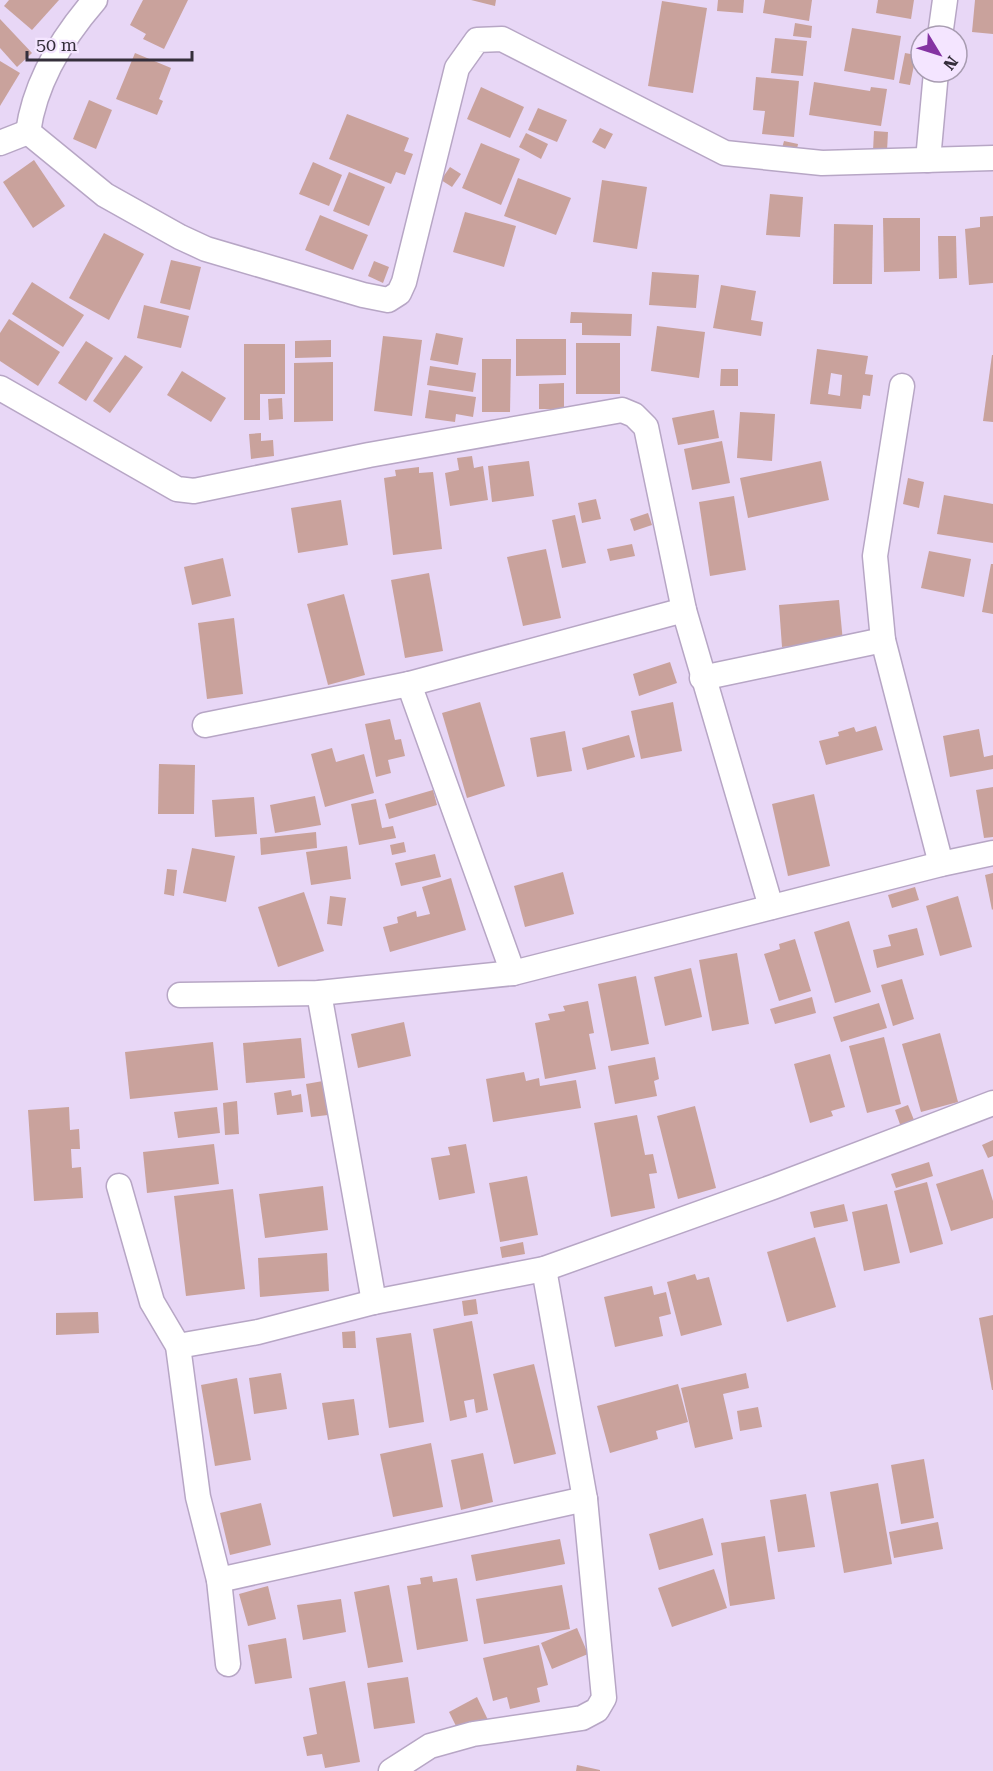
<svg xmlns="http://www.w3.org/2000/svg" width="993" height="1771" font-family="'Roboto Serif',serif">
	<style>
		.building { fill: #c9a29c; fill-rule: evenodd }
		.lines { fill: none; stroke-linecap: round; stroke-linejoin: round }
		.street-casing { stroke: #b7a6c5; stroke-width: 27 }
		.street { stroke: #fff; stroke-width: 24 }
	</style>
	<rect width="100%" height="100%" fill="#e8d7f6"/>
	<g class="building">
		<polygon points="9,0 59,0 32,30 4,6"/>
		<polygon points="143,0 188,0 164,49 143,39 146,34 130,25"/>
		<polygon points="471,0 496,0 495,6"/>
		<polygon points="718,0 744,0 743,13 717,11"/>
		<polygon points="765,0 812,0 809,21 763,13"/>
		<polygon points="878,0 914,0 911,19 876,13"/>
		<polygon points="975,0 993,0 993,34 972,32"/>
		<polygon points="662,1 707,8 693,93 648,86"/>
		<polygon points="0,19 32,53 17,67 0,48"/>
		<polygon points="795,23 812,26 811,38 793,36"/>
		<polygon points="852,28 901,36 894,80 844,71"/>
		<polygon points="775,38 807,41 803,76 771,73"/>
		<polygon points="135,53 171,68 159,99 163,101 157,115 116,99"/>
		<polygon points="905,53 916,55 910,85 899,83"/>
		<polygon points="0,61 20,73 0,106"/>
		<polygon points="756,77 799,81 794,137 762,134 765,111 753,110"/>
		<polygon points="814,82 870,91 871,87 887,89 881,126 809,115"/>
		<polygon points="481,87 524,107 510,138 467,119"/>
		<polygon points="89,100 112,110 96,149 73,139"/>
		<polygon points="538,108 567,120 557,142 528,130"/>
		<polygon points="347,114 409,138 404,151 413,154 405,175 396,172 391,184 329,159"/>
		<polygon points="600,128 613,134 605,149 592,142"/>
		<polygon points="874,131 888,132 887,151 873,151"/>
		<polygon points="526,133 548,144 541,159 519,147"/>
		<polygon points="784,141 798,144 796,154 781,152"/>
		<polygon points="481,143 520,159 501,205 462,188"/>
		<polygon points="34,160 65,206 33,228 3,182"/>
		<polygon points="313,162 342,175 329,206 299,194"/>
		<polygon points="450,167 461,174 452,187 441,180"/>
		<polygon points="349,172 385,187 369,226 333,211"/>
		<polygon points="518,178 571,198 556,235 504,216"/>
		<polygon points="602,180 647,187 637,249 593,242"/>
		<polygon points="770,194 803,197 800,237 766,235"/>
		<polygon points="465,212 516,226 504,267 453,252"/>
		<polygon points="320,215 368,235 353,270 305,250"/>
		<polygon points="993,216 993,283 969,285 965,229 980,227 980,217"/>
		<polygon points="883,218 920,218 920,271 884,272"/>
		<polygon points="834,224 873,225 872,284 833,284"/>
		<polygon points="104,233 144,254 109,320 69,298"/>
		<polygon points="938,236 956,236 957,278 939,279"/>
		<polygon points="171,260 201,267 190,310 160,303"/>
		<polygon points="374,261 389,267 383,283 368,276"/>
		<polygon points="652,272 699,275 696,308 649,305"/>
		<polygon points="32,282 84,315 63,347 12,314"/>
		<polygon points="721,285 756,291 751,320 763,322 761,336 713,328"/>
		<polygon points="144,305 189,316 181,348 137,338"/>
		<polygon points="571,312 632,314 631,336 582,335 582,323 570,323"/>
		<polygon points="9,319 60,352 38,386 0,361 0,333"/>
		<polygon points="657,326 705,332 699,378 651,371"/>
		<polygon points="436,333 463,338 458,365 430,360"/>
		<polygon points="383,336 422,340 412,416 374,411"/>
		<polygon points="516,339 566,339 566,375 516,376"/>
		<polygon points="331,340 331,357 295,358 295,341"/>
		<polygon points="86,341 113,358 86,401 58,383"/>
		<rect x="576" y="343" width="44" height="51"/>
		<polygon points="244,344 285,344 285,394 260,394 260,420 244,420"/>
		<path d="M817 349 868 356 865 374 873 375 870 396 863 395 861 409 810 404ZM831 373 842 375 840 396 828 394Z"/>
		<polygon points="125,355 143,367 110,413 93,401"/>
		<polygon points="992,355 993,355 993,422 983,421"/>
		<polygon points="482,359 511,359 510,412 482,412"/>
		<polygon points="333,362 333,421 294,422 294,363"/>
		<polygon points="430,366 476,373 473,392 427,385"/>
		<polygon points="721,369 738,369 738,386 720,386"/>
		<polygon points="182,371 226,398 211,422 167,395"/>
		<polygon points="564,383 564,409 539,409 539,384"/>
		<polygon points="429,390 476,397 473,417 456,414 455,422 425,418"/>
		<polygon points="282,398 283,419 269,420 268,399"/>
		<polygon points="714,410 719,438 678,445 672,418"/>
		<polygon points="740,412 775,414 772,461 737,458"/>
		<polygon points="261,433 261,441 273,440 274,456 251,459 249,434"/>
		<polygon points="722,441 730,483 692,490 684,449"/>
		<polygon points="472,456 474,468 483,466 488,500 450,506 445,473 459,470 457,458"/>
		<polygon points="529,461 534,496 492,502 488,466"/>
		<polygon points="821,461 829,500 748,518 740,478"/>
		<polygon points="419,467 419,473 433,472 442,549 393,555 384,478 396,476 395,470"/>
		<polygon points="908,478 924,482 919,508 903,504"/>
		<polygon points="944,495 993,504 993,543 937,534"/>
		<polygon points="734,496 746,570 710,576 699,502"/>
		<polygon points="596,499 601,519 582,523 578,503"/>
		<polygon points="341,500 348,545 298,553 291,508"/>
		<polygon points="648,513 652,525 634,531 630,519"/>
		<polygon points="575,515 586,563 562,568 552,520"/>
		<polygon points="632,544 635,556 610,561 607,549"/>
		<polygon points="546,549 561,618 523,626 507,557"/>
		<polygon points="929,551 971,559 964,597 921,588"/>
		<polygon points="223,558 231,596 192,605 184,567"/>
		<polygon points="991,564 993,564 993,614 982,612"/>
		<polygon points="429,573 443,651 405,658 391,580"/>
		<polygon points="344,594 365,675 328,685 307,604"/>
		<polygon points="839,600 843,642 782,647 779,605"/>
		<polygon points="234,618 243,694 207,699 198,623"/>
		<polygon points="670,662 677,683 639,696 633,674"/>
		<polygon points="480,702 505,786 467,798 442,713"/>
		<polygon points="673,702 682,751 641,759 631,711"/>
		<polygon points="390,719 395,740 401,739 405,756 388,760 391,773 376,777 365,724"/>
		<polygon points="876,726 883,750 826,765 819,741 839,736 838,732 854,727 856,732"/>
		<polygon points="979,729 984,757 993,755 993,769 950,777 943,736"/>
		<polygon points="565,731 572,771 537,777 530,738"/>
		<polygon points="629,735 635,757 587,770 582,748"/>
		<polygon points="332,748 336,762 364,754 374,793 325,807 311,754"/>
		<polygon points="159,764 195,765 194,814 158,814"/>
		<polygon points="993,787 993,837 984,838 976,790"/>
		<polygon points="433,790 437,805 389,819 385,804"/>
		<polygon points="814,794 830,866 788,876 772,804"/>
		<polygon points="315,796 321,825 275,833 270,805"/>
		<polygon points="254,797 257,834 215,837 212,800"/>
		<polygon points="376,799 382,828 393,826 396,838 359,845 351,804"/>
		<polygon points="316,832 317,848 261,855 260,838"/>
		<polygon points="404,842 406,852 392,855 390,845"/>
		<polygon points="347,846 351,879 311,885 306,852"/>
		<polygon points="192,848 235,856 226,902 183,893"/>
		<polygon points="435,854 441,877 401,886 395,863"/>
		<polygon points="167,869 177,870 174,896 164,894"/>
		<polygon points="563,872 574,914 525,927 514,886"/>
		<polygon points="993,873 993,909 992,910 985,875"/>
		<polygon points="451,878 466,930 390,952 383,927 398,923 397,917 416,911 417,917 430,914 422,887"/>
		<polygon points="915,887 919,900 892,908 888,895"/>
		<polygon points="304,892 324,951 278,967 258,907"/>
		<polygon points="330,896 346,898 342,926 327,924"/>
		<polygon points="958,896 972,947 940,956 926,906"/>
		<polygon points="849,921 871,992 835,1003 814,932"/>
		<polygon points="917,928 924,955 877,968 873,950 891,946 888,935"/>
		<polygon points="795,939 811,991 779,1001 764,954 780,949 779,944"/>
		<polygon points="737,953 749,1024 712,1031 699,960"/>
		<polygon points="691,968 702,1017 665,1026 654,977"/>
		<polygon points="636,976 649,1044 611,1051 598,984"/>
		<polygon points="902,979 914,1019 893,1026 881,985"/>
		<polygon points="812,997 816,1013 775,1024 770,1009"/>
		<polygon points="588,1001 594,1033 589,1034 596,1069 545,1079 535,1023 550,1020 548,1014 565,1011 563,1006"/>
		<polygon points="879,1003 887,1028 841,1042 833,1017"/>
		<polygon points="404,1022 411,1056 358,1068 351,1034"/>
		<polygon points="940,1033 958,1102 921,1112 902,1044"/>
		<polygon points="884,1037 901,1104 867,1113 849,1046"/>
		<polygon points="301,1038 305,1078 246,1083 243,1043"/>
		<polygon points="213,1042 218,1090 130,1099 125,1052"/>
		<polygon points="830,1054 845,1107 831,1111 833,1116 810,1123 794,1064"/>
		<polygon points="655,1057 659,1079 654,1081 657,1096 615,1104 608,1066"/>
		<polygon points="524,1072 526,1081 539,1078 540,1086 576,1080 581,1108 493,1122 486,1079"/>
		<polygon points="323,1081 328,1115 311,1117 306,1084"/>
		<polygon points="291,1090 292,1096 301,1094 303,1112 277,1115 274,1093"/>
		<polygon points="237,1101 239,1134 225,1135 223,1103"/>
		<polygon points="908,1105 916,1125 902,1130 895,1110"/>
		<polygon points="695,1106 716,1188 678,1199 657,1116"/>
		<polygon points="69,1107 70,1130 79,1129 80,1149 71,1149 72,1168 81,1167 83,1198 34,1201 28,1110"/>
		<polygon points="217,1107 220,1133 178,1138 174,1112"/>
		<polygon points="637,1115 645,1155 653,1154 657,1173 649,1174 655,1208 611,1217 594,1123"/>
		<polygon points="993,1140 993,1156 988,1158 982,1145"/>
		<polygon points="214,1144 219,1184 147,1193 143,1152"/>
		<polygon points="466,1144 475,1193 439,1200 431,1158 450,1155 448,1147"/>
		<polygon points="929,1162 933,1176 896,1188 891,1174"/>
		<polygon points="983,1169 993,1201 993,1218 951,1231 936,1184"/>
		<polygon points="527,1176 538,1235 500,1242 489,1183"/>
		<polygon points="927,1182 943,1244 910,1253 894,1191"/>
		<polygon points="323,1186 328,1230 265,1238 259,1194"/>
		<polygon points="233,1189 245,1289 186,1296 174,1196"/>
		<polygon points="844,1204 848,1221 814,1228 810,1212"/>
		<polygon points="887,1204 900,1263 864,1271 852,1212"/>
		<polygon points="815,1237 836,1307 787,1322 767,1252"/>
		<polygon points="523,1242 525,1254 502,1258 500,1247"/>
		<polygon points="327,1253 329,1291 260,1297 258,1258"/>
		<polygon points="695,1274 697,1280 709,1277 722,1325 681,1336 667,1282"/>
		<polygon points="652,1286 654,1295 666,1292 671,1314 659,1317 663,1336 615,1347 604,1297"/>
		<polygon points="476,1299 478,1314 464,1316 462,1301"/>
		<polygon points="98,1312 99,1333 56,1335 56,1313"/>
		<polygon points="993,1315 993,1390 992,1390 979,1318"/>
		<polygon points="472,1321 488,1410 476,1413 474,1399 464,1401 467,1417 450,1421 433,1329"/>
		<polygon points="355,1331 356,1348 343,1348 342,1332"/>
		<polygon points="411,1333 424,1422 389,1428 376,1338"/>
		<polygon points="534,1364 556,1454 514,1464 493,1374"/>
		<polygon points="281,1373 287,1409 254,1414 249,1378"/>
		<polygon points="746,1373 749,1388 723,1394 733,1439 695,1448 681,1388"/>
		<polygon points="237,1378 251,1460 215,1466 201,1385"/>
		<polygon points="678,1384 688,1422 656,1431 658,1439 610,1453 597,1406"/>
		<polygon points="354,1399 359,1435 328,1440 322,1403"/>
		<polygon points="758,1407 762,1427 740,1431 737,1411"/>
		<polygon points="431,1443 443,1507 393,1517 380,1454"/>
		<polygon points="483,1453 493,1502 461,1510 451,1460"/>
		<polygon points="924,1459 934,1518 901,1524 891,1465"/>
		<polygon points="878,1483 892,1564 844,1573 830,1492"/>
		<polygon points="806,1494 815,1547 778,1552 770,1500"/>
		<polygon points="261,1503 271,1545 230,1555 220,1513"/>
		<polygon points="703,1518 713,1555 659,1570 649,1534"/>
		<polygon points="938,1522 943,1549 894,1558 889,1532"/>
		<polygon points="765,1536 775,1599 730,1606 721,1543"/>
		<polygon points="560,1539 565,1564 476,1581 471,1555"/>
		<polygon points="714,1569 727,1608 672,1627 658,1588"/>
		<polygon points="432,1576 433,1582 457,1578 468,1641 417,1650 407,1586 421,1584 420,1578"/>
		<polygon points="389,1585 403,1662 368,1668 354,1592"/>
		<polygon points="562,1585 570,1629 484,1644 476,1599"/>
		<polygon points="268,1586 276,1619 248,1626 239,1594"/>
		<polygon points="341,1599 346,1632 303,1640 297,1605"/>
		<polygon points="577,1628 588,1654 552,1669 541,1643"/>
		<polygon points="286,1638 292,1678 255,1684 248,1645"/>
		<polygon points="539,1645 548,1685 537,1688 540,1702 510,1709 507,1697 493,1701 483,1658"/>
		<polygon points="408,1677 415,1723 374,1729 367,1683"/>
		<polygon points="345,1681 360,1762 325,1768 322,1754 307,1756 303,1737 317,1734 309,1688"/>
		<polygon points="477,1697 488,1720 460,1734 449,1712"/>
		<polygon points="577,1765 600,1770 600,1771 576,1771"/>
	</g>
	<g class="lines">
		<g class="street-casing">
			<g id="street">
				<polyline points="940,36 945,0"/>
				<polyline points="28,132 105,195 180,237 206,249 363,295 388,300 399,293 404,282 457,68 477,40 502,39 725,153 822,163 993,158"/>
				<path d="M28 132C35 82 62 38 95 0"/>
				<polyline points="0,143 28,132"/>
				<polyline points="928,160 936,72"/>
				<polyline points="902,386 875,556 883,640 941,864"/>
				<polyline points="0,388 177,489 194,491 369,455 622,410 634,415 646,427 684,610 771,907"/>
				<polyline points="702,678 883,640"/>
				<polyline points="409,684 513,973"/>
				<polyline points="205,725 409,684 684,610"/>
				<polyline points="319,993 374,1302"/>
				<polyline points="180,995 319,993 513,973 941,864 993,853"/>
				<polyline points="119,1186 152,1302 178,1346 198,1497 219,1580 228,1664"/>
				<polyline points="178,1346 258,1332 374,1302 544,1269 773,1187 993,1103"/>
				<polyline points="219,1580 585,1499"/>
				<polyline points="391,1771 430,1746 473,1734 582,1718 597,1710 604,1698 585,1499 544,1269"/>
			</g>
		</g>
		<use href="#street" class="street"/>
	</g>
	<g transform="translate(939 54) rotate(128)"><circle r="28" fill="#f4e5ff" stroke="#a89cb1" stroke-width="1.5"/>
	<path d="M0-4.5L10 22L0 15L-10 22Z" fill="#8433a2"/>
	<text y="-9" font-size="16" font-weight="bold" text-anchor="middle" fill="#352f3b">N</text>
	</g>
	<path d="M27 51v9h165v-9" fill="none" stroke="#352f3b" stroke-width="3"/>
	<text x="36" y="51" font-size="18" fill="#352f3b" stroke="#f4e5ff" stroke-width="4.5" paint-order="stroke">50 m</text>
</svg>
